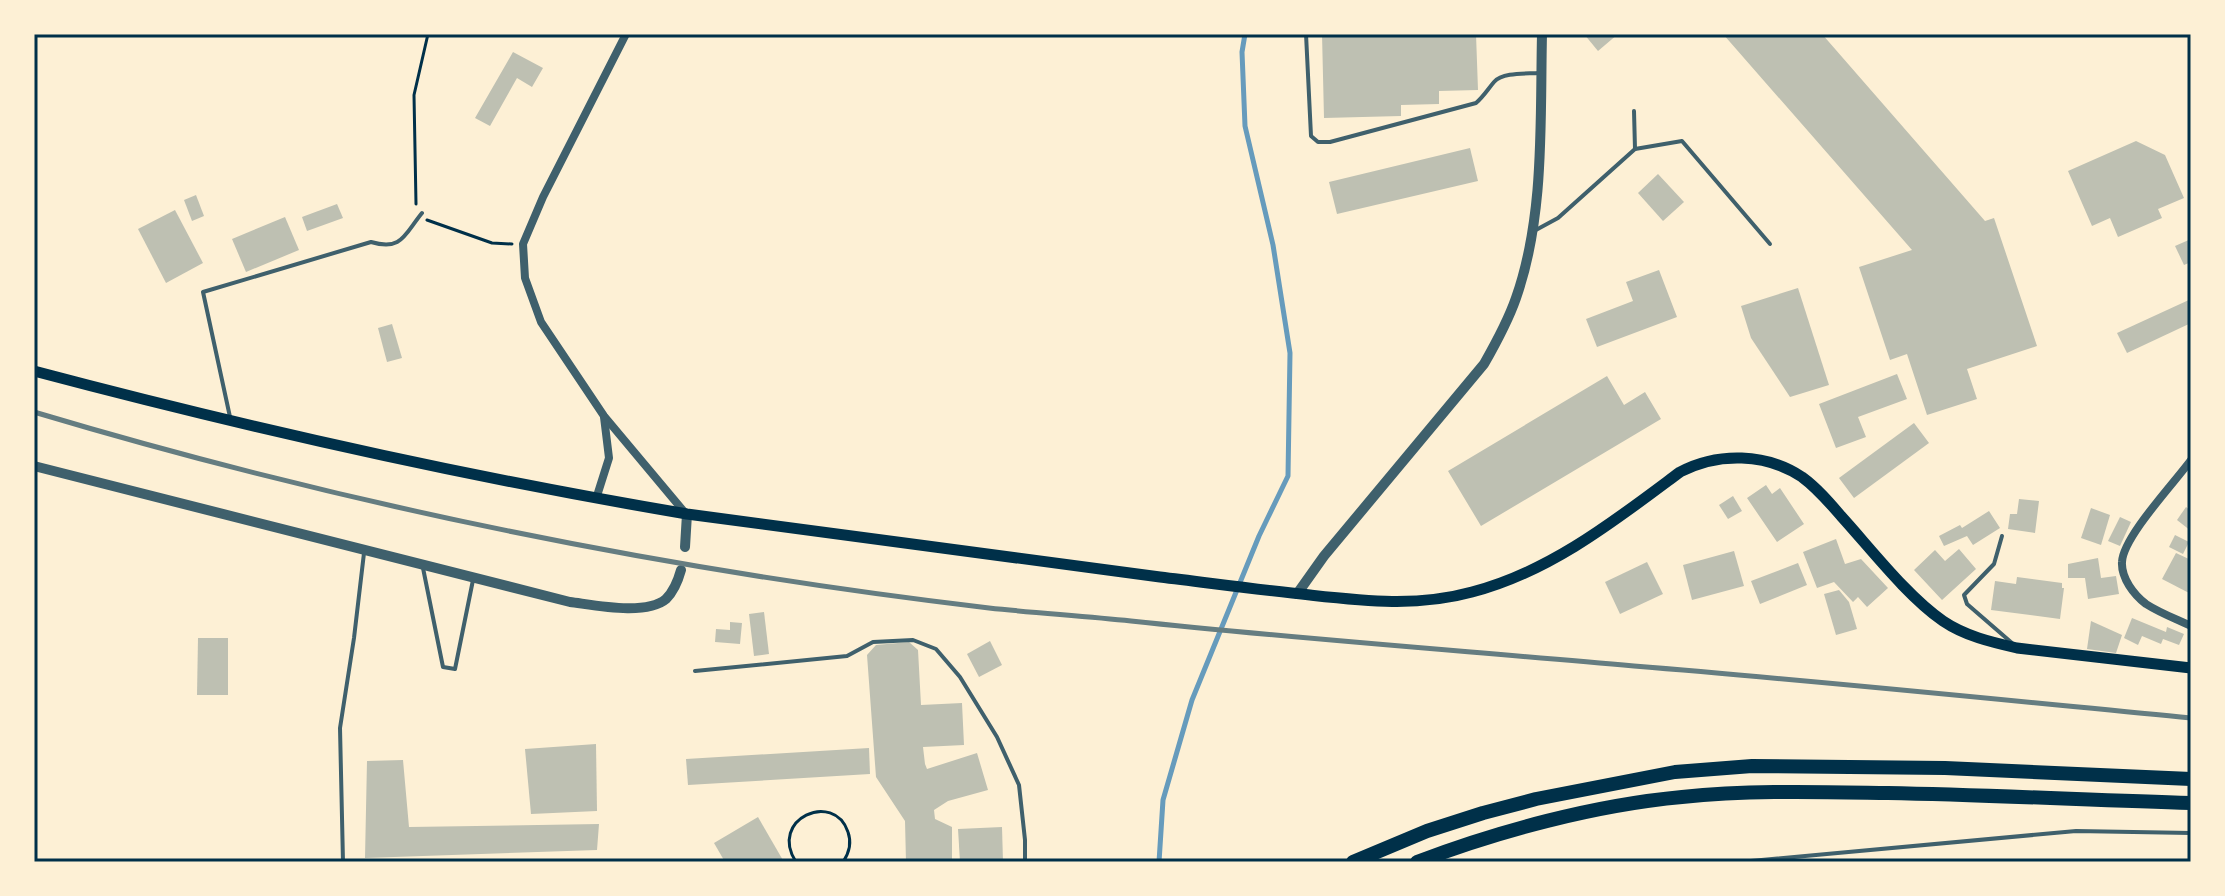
<svg xmlns="http://www.w3.org/2000/svg" width="2225" height="896" font-family="Arial,sans-serif">
	<style>
		.lines { fill: none; stroke-linecap: round; stroke-linejoin: round }
		.stream { stroke: #669bbc; stroke-width: 5 }
		.building { fill: #bec0b2 }
		.path { stroke: #003049; stroke-width: 3 }
		.service { stroke: #3f606c; stroke-width: 4 }
		.minor { stroke: #3f606c; stroke-width: 8 }
		.tertiary { stroke: #3f606c; stroke-width: 10 }
		.secondary { stroke: #003049; stroke-width: 11 }
		.motorway { stroke: #003049; stroke-width: 14 }
		.rail { stroke: #657d81; stroke-width: 5 }
		.neatline { fill: none; stroke: #003049; stroke-width: 3 }
	</style>
	<rect width="100%" height="100%" fill="#fdf0d5"/>
	<g class="lines">
		<polyline class="stream" points="1159,862 1163,800 1192,700 1259,536 1288,476 1290,353 1273,245 1245,126 1242,52 1245,34"/>
	</g>
	<g class="building">
		<polygon points="1322,34 1476,34 1478,90 1439,91 1439,104 1401,105 1401,116 1324,118"/>
		<polygon points="1584,34 1618,34 1598,51"/>
		<polygon points="1723,34 1822,34 1985,221 1994,218 2037,346 1967,369 1977,399 1927,415 1907,354 1890,360 1859,267 1912,250"/>
		<polygon points="513,52 543,68 532,87 517,78 490,126 475,118"/>
		<polygon points="2136,141 2165,155 2184,198 2158,209 2162,218 2118,237 2110,218 2092,226 2068,171"/>
		<polygon points="1470,148 1478,181 1337,214 1329,182"/>
		<polygon points="1658,174 1684,202 1663,221 1638,193"/>
		<polygon points="196,195 204,216 192,221 184,200"/>
		<polygon points="337,204 343,218 307,231 302,217"/>
		<polygon points="175,210 203,263 166,283 138,229"/>
		<polygon points="285,217 299,250 246,272 232,239"/>
		<polygon points="2191,239 2191,262 2184,265 2175,246"/>
		<polygon points="1659,270 1677,317 1597,347 1586,319 1633,301 1626,282"/>
		<polygon points="1798,288 1829,385 1790,397 1751,338 1741,306"/>
		<polygon points="2191,299 2191,323 2127,353 2117,333"/>
		<polygon points="392,324 402,358 387,362 378,328"/>
		<polygon points="1897,374 1907,399 1858,417 1866,437 1836,448 1819,404"/>
		<polygon points="1607,376 1624,405 1645,392 1661,419 1481,526 1448,471"/>
		<polygon points="1914,423 1929,443 1854,498 1839,478"/>
		<polygon points="1766,485 1772,494 1780,488 1804,524 1777,542 1747,498"/>
		<polygon points="1733,496 1742,511 1728,519 1719,505"/>
		<polygon points="2019,499 2039,501 2035,533 2008,529 2010,514 2017,514"/>
		<polygon points="2186,507 2191,511 2191,531 2177,520"/>
		<polygon points="2091,508 2110,515 2101,545 2081,538"/>
		<polygon points="1989,511 2000,528 1973,545 1967,536 1944,546 1939,536 1960,525 1962,528"/>
		<polygon points="2120,517 2131,522 2120,546 2108,541"/>
		<polygon points="2175,535 2189,542 2183,554 2169,547"/>
		<polygon points="1836,539 1845,564 1861,559 1888,588 1867,607 1858,597 1853,602 1834,582 1817,588 1803,552"/>
		<polygon points="1959,549 1976,569 1942,600 1914,570 1935,550 1945,561"/>
		<polygon points="1734,551 1744,586 1692,600 1683,565"/>
		<polygon points="2176,553 2191,560 2191,594 2162,579"/>
		<polygon points="2098,558 2101,578 2116,576 2119,594 2088,599 2085,578 2068,578 2068,564"/>
		<polygon points="1647,562 1663,594 1620,614 1605,582"/>
		<polygon points="1798,563 1807,585 1760,604 1751,581"/>
		<polygon points="2017,577 2062,583 2062,588 2064,588 2060,619 1991,610 1995,581 2016,584"/>
		<polygon points="1839,590 1849,602 1857,629 1836,635 1824,594"/>
		<polygon points="764,612 769,654 754,656 749,614"/>
		<polygon points="2132,618 2166,632 2167,627 2184,634 2179,645 2163,639 2161,644 2142,636 2138,645 2124,638"/>
		<polygon points="2091,621 2122,635 2116,653 2087,649"/>
		<polygon points="730,622 742,623 740,644 715,642 716,629 730,630"/>
		<polygon points="198,638 228,638 228,695 197,695"/>
		<polygon points="990,641 1002,665 979,677 967,654"/>
		<polygon points="909,642 918,650 921,705 962,703 964,745 923,747 925,764 927,769 977,753 988,790 948,801 934,810 935,819 952,827 952,862 906,862 905,821 876,777 867,655 876,645"/>
		<polygon points="596,744 597,811 531,814 525,749"/>
		<polygon points="869,748 870,774 688,785 686,759"/>
		<polygon points="403,760 409,827 599,824 597,850 365,858 367,761"/>
		<polygon points="758,817 784,862 725,862 714,843"/>
		<polygon points="1002,827 1003,862 960,862 958,829"/>
	</g>
	<g class="lines">
		<g class="path">
			<polyline points="416,204 414,95 428,34"/>
			<polyline points="427,220 492,243 512,244"/>
			<path d="M796 862C768 819 834 790 848 832 852 843 849 853 843 862"/>
		</g>
		<g class="service">
			<path d="M1306 34 1311 136 1318 142H1330L1476 103C1484 96 1488 89 1494 82 1503 72 1526 74 1539 73"/>
			<polyline points="1634,111 1635,149"/>
			<polyline points="1534,231 1558,218 1635,149 1682,141 1770,244"/>
			<path d="M230 417 203 292 371 242C402 251 404 235 422 213"/>
			<polyline points="2002,536 1994,564 1964,595 1967,604 2012,643"/>
			<polyline points="423,568 443,667 455,669 473,580"/>
			<polyline points="695,671 847,656 873,642 913,640 936,649 960,677 997,737 1019,785 1025,840 1025,862"/>
			<polyline points="343,862 340,728 354,638 364,553"/>
			<polyline points="1740,862 2076,831 2191,833"/>
		</g>
		<g class="minor">
			<polyline points="626,34 543,197 523,244 525,278 541,322 604,416 686,514"/>
			<path d="M2191 460C2175 482 2123 537 2122 562 2121 578 2134 595 2146 604 2160 613 2176 619 2191 626"/>
			<polyline points="596,499 609,458 604,417"/>
		</g>
		<g class="tertiary">
			<path d="M34 466 570 602C594 605 646 616 666 599 674 591 678 581 681 570"/>
			<polyline points="685,547 687,514"/>
			<path d="M1297 594 1324 556 1484 364C1496 343 1508 321 1516 298 1545 216 1540 120 1542 34"/>
		</g>
		<path class="secondary" d="M34 371C249 428 467 477 687 514 845 535 1002 556 1160 577 1210 583 1260 590 1310 595 1365 601 1418 607 1472 592 1550 572 1617 519 1680 472 1718 452 1766 453 1802 477 1817 488 1829 502 1841 516 1871 549 1907 596 1943 621 1965 636 1991 642 2017 648L2191 668"/>
		<g class="motorway">
			<polyline points="1353,862 1427,831 1483,813 1536,799 1675,772 1752,766 1945,768 2191,779"/>
			<path d="M1417 862C1498 831 1595 805 1682 797 1750 790 1819 792 1888 793 1989 795 2090 800 2191 803"/>
		</g>
		<path class="rail" d="M34 412C345 505 666 570 989 608 1036 613 1084 616 1131 621 1299 639 1466 651 1634 666 1820 681 2005 700 2191 718"/>
	</g>
	<rect width="2225" height="896" fill="none" stroke="#fdf0d5" stroke-width="72"/>
	<rect x="36" y="36" width="2153" height="824" class="neatline"/>
</svg>
